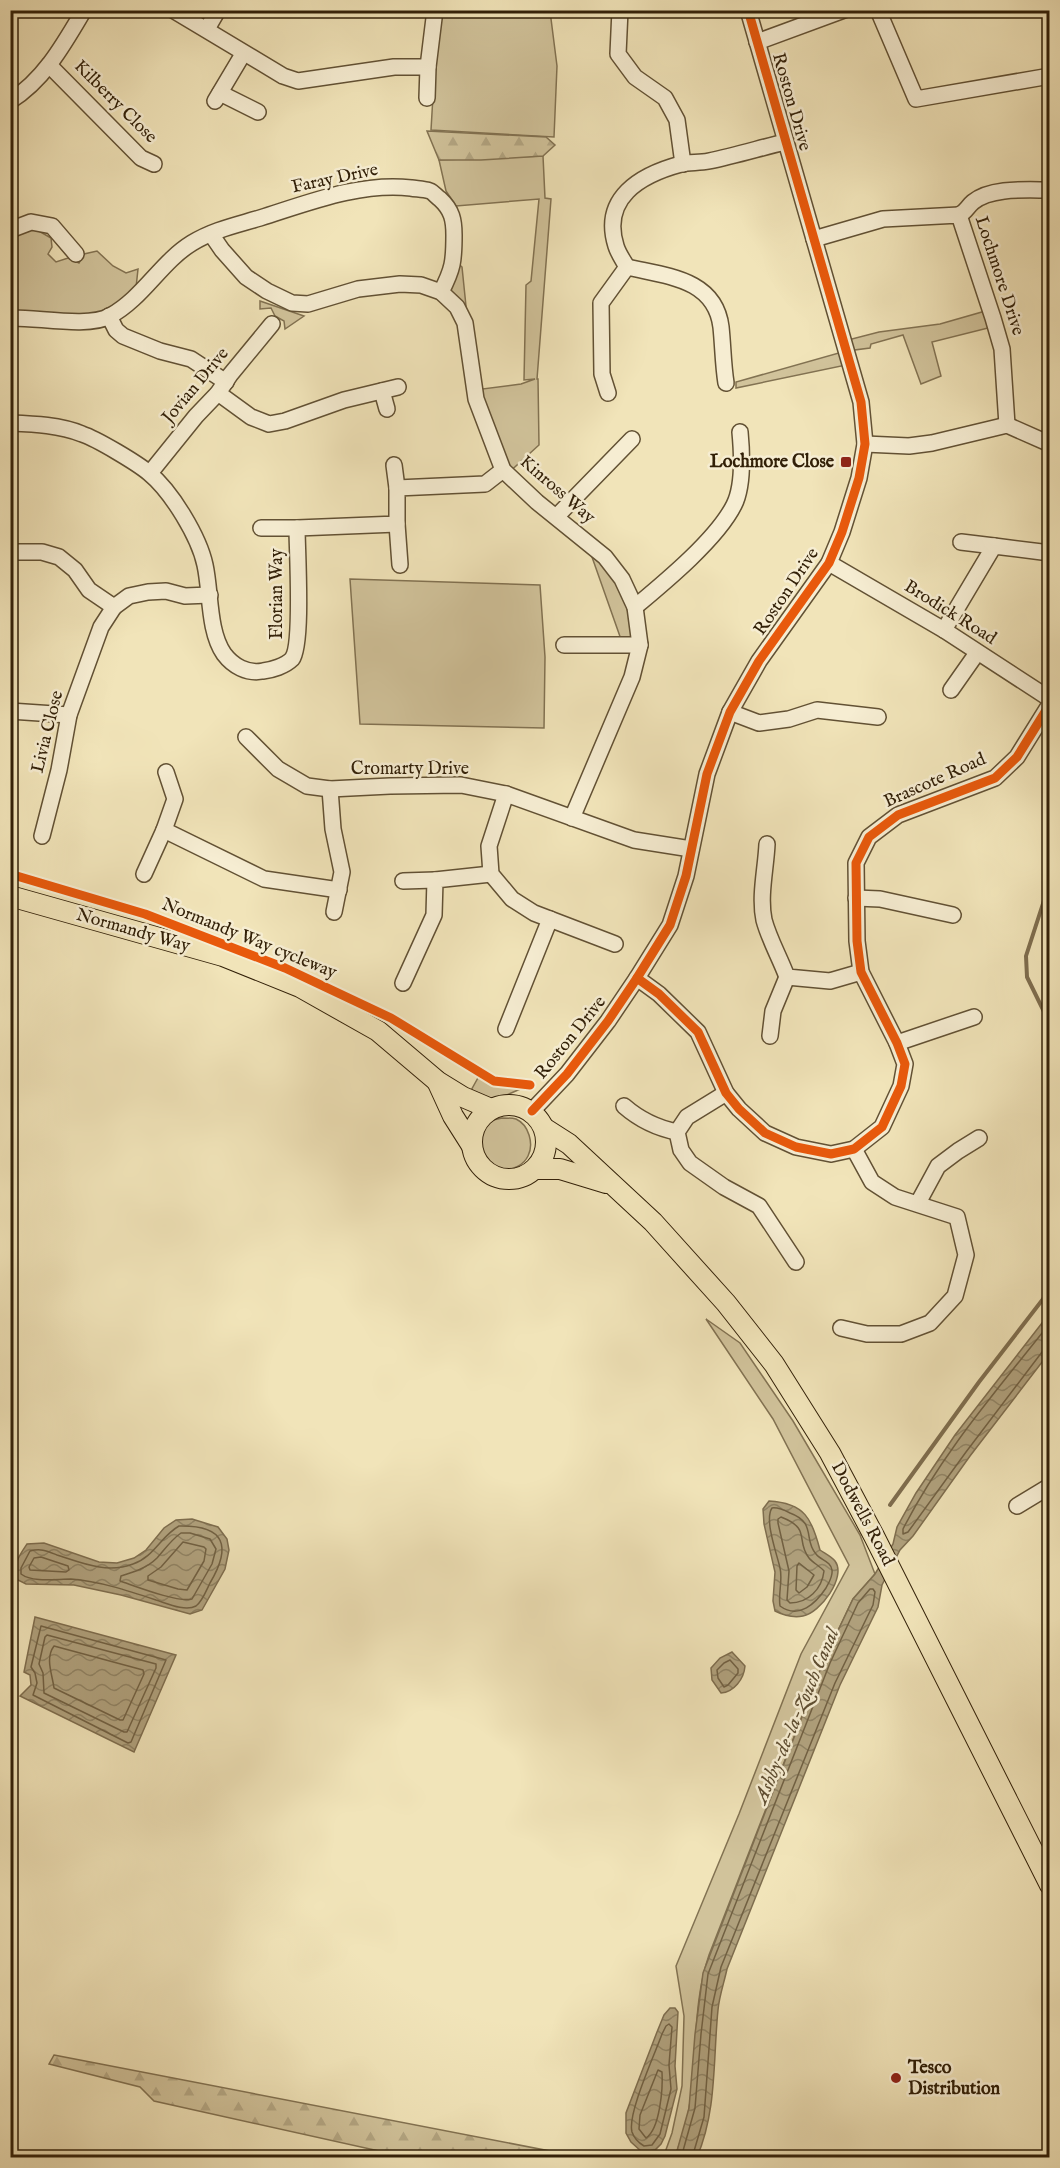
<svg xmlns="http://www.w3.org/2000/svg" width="1060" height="2168" font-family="'IM FELL English',serif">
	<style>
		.green { fill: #d1c39b; stroke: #827252; stroke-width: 1.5 }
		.forest { fill: url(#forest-firs); stroke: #827252; stroke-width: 1.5 }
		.water { fill: url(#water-waves); stroke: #7e6d4e; stroke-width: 1.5 }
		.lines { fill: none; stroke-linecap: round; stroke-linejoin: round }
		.shore { stroke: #716042; stroke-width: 1.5 }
		.stream { stroke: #7e6d4e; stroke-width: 4 }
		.minor-casing { stroke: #625134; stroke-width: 18 }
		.major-casing { stroke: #322008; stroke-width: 22 }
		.minor { stroke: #f6edd2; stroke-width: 15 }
		.major { stroke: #f1e4b9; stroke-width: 20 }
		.cycleway-casing { stroke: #f6edd2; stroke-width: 13 }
		.cycleway { stroke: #e8590c; stroke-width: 9 }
		.poi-dot { fill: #8f2418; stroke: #f6edd2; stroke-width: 2 }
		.labels { text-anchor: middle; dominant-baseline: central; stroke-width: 5; stroke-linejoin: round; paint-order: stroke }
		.street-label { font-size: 18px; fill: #322008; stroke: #f6edd2 }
		.poi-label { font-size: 18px; font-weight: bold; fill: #322008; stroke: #f6edd2; text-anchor: end }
		.water-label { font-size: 20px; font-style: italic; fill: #5e4d31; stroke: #f6edd2 }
	</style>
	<defs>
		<pattern id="forest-firs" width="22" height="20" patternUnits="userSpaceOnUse" patternTransform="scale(1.5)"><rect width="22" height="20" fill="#d1c39b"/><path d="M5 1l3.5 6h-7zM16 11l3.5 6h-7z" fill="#b4a784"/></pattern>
		<pattern id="water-waves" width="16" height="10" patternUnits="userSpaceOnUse" patternTransform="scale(1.5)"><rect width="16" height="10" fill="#b0a17d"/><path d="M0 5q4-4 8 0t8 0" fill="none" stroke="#908364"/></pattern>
	</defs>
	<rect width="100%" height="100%" fill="#f1e4b9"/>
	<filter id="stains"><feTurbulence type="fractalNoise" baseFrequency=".00333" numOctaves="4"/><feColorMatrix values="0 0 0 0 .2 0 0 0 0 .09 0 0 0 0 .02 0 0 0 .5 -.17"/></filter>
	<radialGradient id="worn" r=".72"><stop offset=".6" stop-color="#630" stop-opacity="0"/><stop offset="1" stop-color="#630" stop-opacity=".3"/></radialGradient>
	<g class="green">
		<polygon points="438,11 550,11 557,66 554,137 431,130"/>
		<polygon points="543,156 545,198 551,199 537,379 538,379 539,445 506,475 474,390 521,384 535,379 524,380 526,285 531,281 539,199 456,206 446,191 439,160"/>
		<polygon points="25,223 51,238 52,247 48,254 56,262 68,258 79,263 84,254 97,251 113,266 126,273 138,269 135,297 109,316 11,319 11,232"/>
		<polygon points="453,258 462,267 466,306 457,307 441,292"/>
		<polygon points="260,301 304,316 285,329 284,321 275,316 271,308 260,309"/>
		<polygon points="989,310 996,326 932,342 941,376 921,384 903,335 871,344 870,348 847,351 851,364 736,388 736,382 846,351 844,341 879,332 940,324"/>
		<polygon points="586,540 622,579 637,645 623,645"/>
		<polygon points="350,579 540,585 545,657 544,728 360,724"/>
		<polygon points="479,1076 492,1085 525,1087 495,1100 469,1094"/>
		<path d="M502 1118C506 1118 512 1118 516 1119 529 1125 534 1144 528 1156 519 1174 490 1174 482 1156 476 1143 481 1133 489 1121Z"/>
		<path d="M706 1319 740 1343 793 1421 860 1535 875 1574 853 1599 824 1660 709 1955C692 2004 698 2057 689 2108 687 2125 680 2141 675 2157L663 2158 672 2133 682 2086 684 2016 676 1966 739 1814 801 1654 849 1565 773 1419Z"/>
	</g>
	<g class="forest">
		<polygon points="427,131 546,137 555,145 543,156 481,160 439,160"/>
		<polygon points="54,2055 581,2157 406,2157 154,2101 140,2087 49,2064"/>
	</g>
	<g class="water">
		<path d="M1049 1314V1353L970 1456 913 1536 900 1550 882 1585 878 1607 840 1685 727 1969C724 1983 719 1997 718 2010 713 2059 717 2111 697 2157L675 2158 689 2108 695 2034 703 1973 824 1660 853 1599 875 1574 893 1544 897 1527 916 1493 955 1435Z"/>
		<path d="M769 1501C805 1503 812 1519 820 1550 824 1553 832 1557 835 1561 847 1577 820 1613 803 1616 793 1618 785 1616 775 1611L773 1601 775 1572 764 1524 763 1509Z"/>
		<path d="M192 1519 218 1527 227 1539 229 1550 225 1569 202 1610 190 1614 121 1595 74 1585 26 1584 16 1579C13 1564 19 1556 27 1544L44 1543 99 1562 117 1563 134 1558 146 1550 164 1528 176 1520Z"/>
		<polygon points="35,1617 176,1655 134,1752 20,1696 31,1685 30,1675 24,1672"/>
		<path d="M732 1652 745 1666C744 1679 734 1692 721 1693L712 1680 711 1668 720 1658Z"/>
		<polygon points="670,2008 675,2008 678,2012 675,2066 677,2089 665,2136 661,2144 654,2151 642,2152 631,2142 626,2133 626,2113 657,2032 664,2015"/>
	</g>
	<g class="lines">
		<g class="shore">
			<path d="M1050 1323C998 1389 941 1454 903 1529V1534L908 1532 966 1452 1042 1352 1050 1350"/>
			<path d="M772 1508C778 1507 784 1510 790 1513 817 1523 803 1540 816 1554 820 1560 831 1561 832 1570 833 1577 829 1582 826 1588 816 1603 799 1620 780 1606 778 1593 783 1580 780 1568 777 1554 764 1520 772 1508Z"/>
			<path d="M781 1517C812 1529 795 1540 809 1558 813 1563 820 1566 824 1571 822 1589 808 1603 790 1603L787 1600 789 1571 778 1523V1519Z"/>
			<path d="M179 1526C225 1525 232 1546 210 1583 207 1589 202 1602 196 1606 185 1612 166 1603 156 1600 129 1591 99 1581 71 1579 56 1579 33 1583 21 1574V1568L30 1551C41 1548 47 1551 57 1555 82 1563 107 1574 133 1564 154 1557 161 1536 179 1526Z"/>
			<path d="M181 1533H190L210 1539 216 1549 212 1564 192 1599C178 1603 135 1586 120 1581L121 1576C134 1572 147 1568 157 1558 165 1549 171 1540 181 1533Z"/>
			<polygon points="183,1542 204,1547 206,1549 204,1561 187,1590 178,1589 148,1580 148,1576 161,1567"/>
			<polygon points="41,1557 68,1566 69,1570 66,1572 30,1570 29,1567 34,1558"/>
			<polygon points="799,1563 814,1575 807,1587 799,1593 796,1590 797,1566"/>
			<polygon points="41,1626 166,1660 131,1742 128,1743 33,1695 37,1683 35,1673 31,1667"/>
			<polygon points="47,1635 156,1664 156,1668 127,1732 124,1732 44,1693 43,1673 39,1664 45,1637"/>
			<path d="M54 1646 143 1670 144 1674 123 1720H120L54 1688C52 1673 45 1658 54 1646Z"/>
			<polygon points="730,1660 738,1669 738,1673 728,1685 724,1687 718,1678 717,1670 724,1663"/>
			<path d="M669 2024 672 2027 669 2065 671 2089 660 2134 652 2145 644 2146C639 2143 634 2138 632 2132 627 2114 655 2054 662 2034L666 2026Z"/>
			<path d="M658 2070 662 2072C663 2088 660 2129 646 2138L639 2129 640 2115Z"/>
			<polyline points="681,2158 695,2108 701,2034 708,1974 830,1663 858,1603 870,1589 873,1589 875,1592 873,1605 835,1683 721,1967 712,2007 704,2117 692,2158"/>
		</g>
		<g class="stream">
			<polyline points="1050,882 1026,956 1027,977 1050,1024"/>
			<polyline points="890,1505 979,1382 1050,1290"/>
		</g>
		<g class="minor-casing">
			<g id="minor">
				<polyline points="173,10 283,76 298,81 394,67 428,67"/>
				<polyline points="620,10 618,54 635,77 665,98 677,120 683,164"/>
				<polyline points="878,10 916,99 1050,76"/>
				<polyline points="207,29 218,10"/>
				<polyline points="757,42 844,10"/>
				<polyline points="49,65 141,158 154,164"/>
				<polyline points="220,93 258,112"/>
				<polyline points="427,98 428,67 435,10"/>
				<path d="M10 101C44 80 64 44 84 10"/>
				<polyline points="215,101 243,54"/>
				<path d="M959 215C966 212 967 207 973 202 991 187 1027 190 1050 190"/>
				<polyline points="10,230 31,222 52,226 76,254"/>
				<polyline points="211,234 222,250 246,277 267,291 292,303 308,304 358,289 400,284 421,285 441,292 457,307 465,323 476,399 503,470 537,502 605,557 622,579 635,607 640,645 632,677 572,818"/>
				<polyline points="814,239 883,219 959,215 993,318 1002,349 1007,425"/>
				<path d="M627 267C665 276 715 278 721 327 723 346 723 364 726 383"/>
				<polyline points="109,316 116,330 123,336 160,351 191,359 226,382"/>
				<path d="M10 318C37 317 88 328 110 316 143 298 161 262 192 243 213 230 237 225 260 218 308 203 360 182 411 188 417 189 424 189 430 191 433 192 437 197 440 199 452 210 454 220 454 235 454 261 453 269 441 292"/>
				<polyline points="382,391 387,409"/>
				<polyline points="218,393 251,417 269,424 285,421 344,400 398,387"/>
				<path d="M608 393 602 374 601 303 627 267C623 260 618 253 616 246 601 198 640 175 681 164 690 162 699 163 709 161 734 156 760 148 785 142"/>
				<path d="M10 423C34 424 60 425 82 434 97 439 137 463 149 473 172 492 199 537 205 565 211 592 208 631 224 654 233 666 247 674 263 671 272 670 285 666 292 659 303 645 297 550 297 528L397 524V488L485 484 503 470"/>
				<polyline points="865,444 909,446 932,443 1007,425 1050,444"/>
				<polyline points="394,465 397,488"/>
				<polyline points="150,473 196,416 218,393 230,375 272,324"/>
				<polyline points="557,516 632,439"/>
				<polyline points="397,524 400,565"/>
				<polyline points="261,528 297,528"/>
				<polyline points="961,542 994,546"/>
				<polyline points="10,552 42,552 59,557 75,570 89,590 114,607 129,596 148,592 166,591 185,596 210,595"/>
				<polyline points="829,563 944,630 1050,699"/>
				<path d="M635 607C665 582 717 539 734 505 744 485 742 453 740 432"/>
				<polyline points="944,630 994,546 1050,553"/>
				<polyline points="564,645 640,645"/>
				<polyline points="951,690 977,653"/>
				<polyline points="10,711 69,715"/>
				<polyline points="730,712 759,723 789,719 817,710 878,717"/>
				<polyline points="246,737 278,769 307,786 330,789 390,786 461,785 506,794 634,840 691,849"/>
				<polyline points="166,772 175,799 164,830 264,879 339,890"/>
				<polyline points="330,789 333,829 342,872 334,912"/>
				<polyline points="506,794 489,846 491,874 512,899 534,913 615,944"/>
				<polyline points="42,836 59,770 69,715 101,627 114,607"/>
				<path d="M767 844C766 868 759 896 764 920 769 939 780 958 787 977L830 981 861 972"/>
				<polyline points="144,874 164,830"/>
				<polyline points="403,881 435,880"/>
				<polyline points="856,898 880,899 953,915"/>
				<polyline points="637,978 659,994 698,1032 726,1093 739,1109 765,1133 796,1147 831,1154 854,1149 882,1127 901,1086 905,1064 897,1043 861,972 857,941 856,863 869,837 898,815 995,778 1017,757 1050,704"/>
				<polyline points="403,983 434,915 435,880 491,874"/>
				<polyline points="506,1029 550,919"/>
				<polyline points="770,1036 773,1011 787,977"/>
				<polyline points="897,1043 974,1017"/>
				<polyline points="726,1093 687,1117 677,1132 681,1150 690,1163 724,1187 759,1206 796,1262"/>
				<path d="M624 1106C640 1120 657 1128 677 1132"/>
				<polyline points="532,1111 567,1074 608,1021 637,978 670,925 686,876 707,774 730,712 759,661 829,563 842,532 859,478 865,444 861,402 748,10"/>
				<polyline points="918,1203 938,1166 958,1151 979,1138"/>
				<polyline points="841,1328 867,1334 901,1334 930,1323 955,1296 966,1255 957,1217 895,1197 872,1182 854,1149"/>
				<polyline points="1017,1506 1050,1486"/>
			</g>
		</g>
		<g class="major-casing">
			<g id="major">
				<polyline points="10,896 223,956 300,987 378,1031 437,1081 463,1097 491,1109"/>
				<polyline points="437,1081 453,1116 472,1146"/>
				<circle cx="509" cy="1142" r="37"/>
				<polyline points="544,1128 569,1144 653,1222 726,1303 774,1364 830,1453 874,1536 1050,1885"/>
				<polyline points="536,1169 560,1169 606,1183"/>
			</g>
		</g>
		<use href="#minor" class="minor"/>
		<use href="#major" class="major"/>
		<g class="cycleway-casing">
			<g id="cycleway">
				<polyline points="10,874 145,914 285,968 391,1018 494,1081 530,1085"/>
				<polyline points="637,978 659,994 698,1032 726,1093 739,1109 765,1133 796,1147 831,1154 854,1149 882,1127 901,1086 905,1064 897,1043 861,972 857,941 856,863 869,837 898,815 995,778 1017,757 1050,704"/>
				<polyline points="532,1111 567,1074 608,1021 637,978 670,925 686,876 707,774 730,712 759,661 829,563 842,532 859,478 865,444 861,402 748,10"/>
			</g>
		</g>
		<use href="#cycleway" class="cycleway"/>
	</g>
	<g class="poi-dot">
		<rect x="840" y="456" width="12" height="12" rx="3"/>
		<circle cx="896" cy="2078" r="6"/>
	</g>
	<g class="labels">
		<g class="street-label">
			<text transform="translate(115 102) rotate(45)">Kilberry Close</text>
			<text transform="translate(791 102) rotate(74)">Roston Drive</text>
			<text transform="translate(335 179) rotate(-12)">Faray Drive</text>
			<text transform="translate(999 276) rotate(72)">Lochmore Drive</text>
			<text transform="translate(196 386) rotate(-50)">Jovian Drive</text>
			<text transform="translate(557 490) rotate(41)">Kinross Way</text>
			<text transform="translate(787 592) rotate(-56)">Roston Drive</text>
			<text transform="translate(277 594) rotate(-90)">Florian Way</text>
			<text transform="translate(950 613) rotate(32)">Brodick Road</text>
			<text transform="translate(48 732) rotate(-76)">Livia Close</text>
			<text x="410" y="769">Cromarty Drive</text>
			<text transform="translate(935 781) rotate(-24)">Brascote Road</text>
			<text transform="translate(133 931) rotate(16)">Normandy Way</text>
			<text transform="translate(249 939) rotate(22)">Normandy Way cycleway</text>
			<text transform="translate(571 1038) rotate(-51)">Roston Drive</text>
			<text transform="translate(862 1514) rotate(62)">Dodwells Road</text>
		</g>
		<g class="poi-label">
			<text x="834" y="462">Lochmore Close</text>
			<text x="908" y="2068" text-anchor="start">Tesco<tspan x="908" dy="21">Distribution</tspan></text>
		</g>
		<g class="water-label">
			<text transform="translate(797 1716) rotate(-67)">Ashby-de-la-Zouch Canal</text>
		</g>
	</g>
	<rect width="1060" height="2168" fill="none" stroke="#f1e4b9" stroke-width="36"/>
	<rect x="12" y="12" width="1036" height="2144" fill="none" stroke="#322008" stroke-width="3"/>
	<rect x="18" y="18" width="1024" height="2132" fill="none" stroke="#322008" stroke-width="1.5"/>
	<rect width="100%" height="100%" filter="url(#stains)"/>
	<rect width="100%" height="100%" fill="url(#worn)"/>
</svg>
